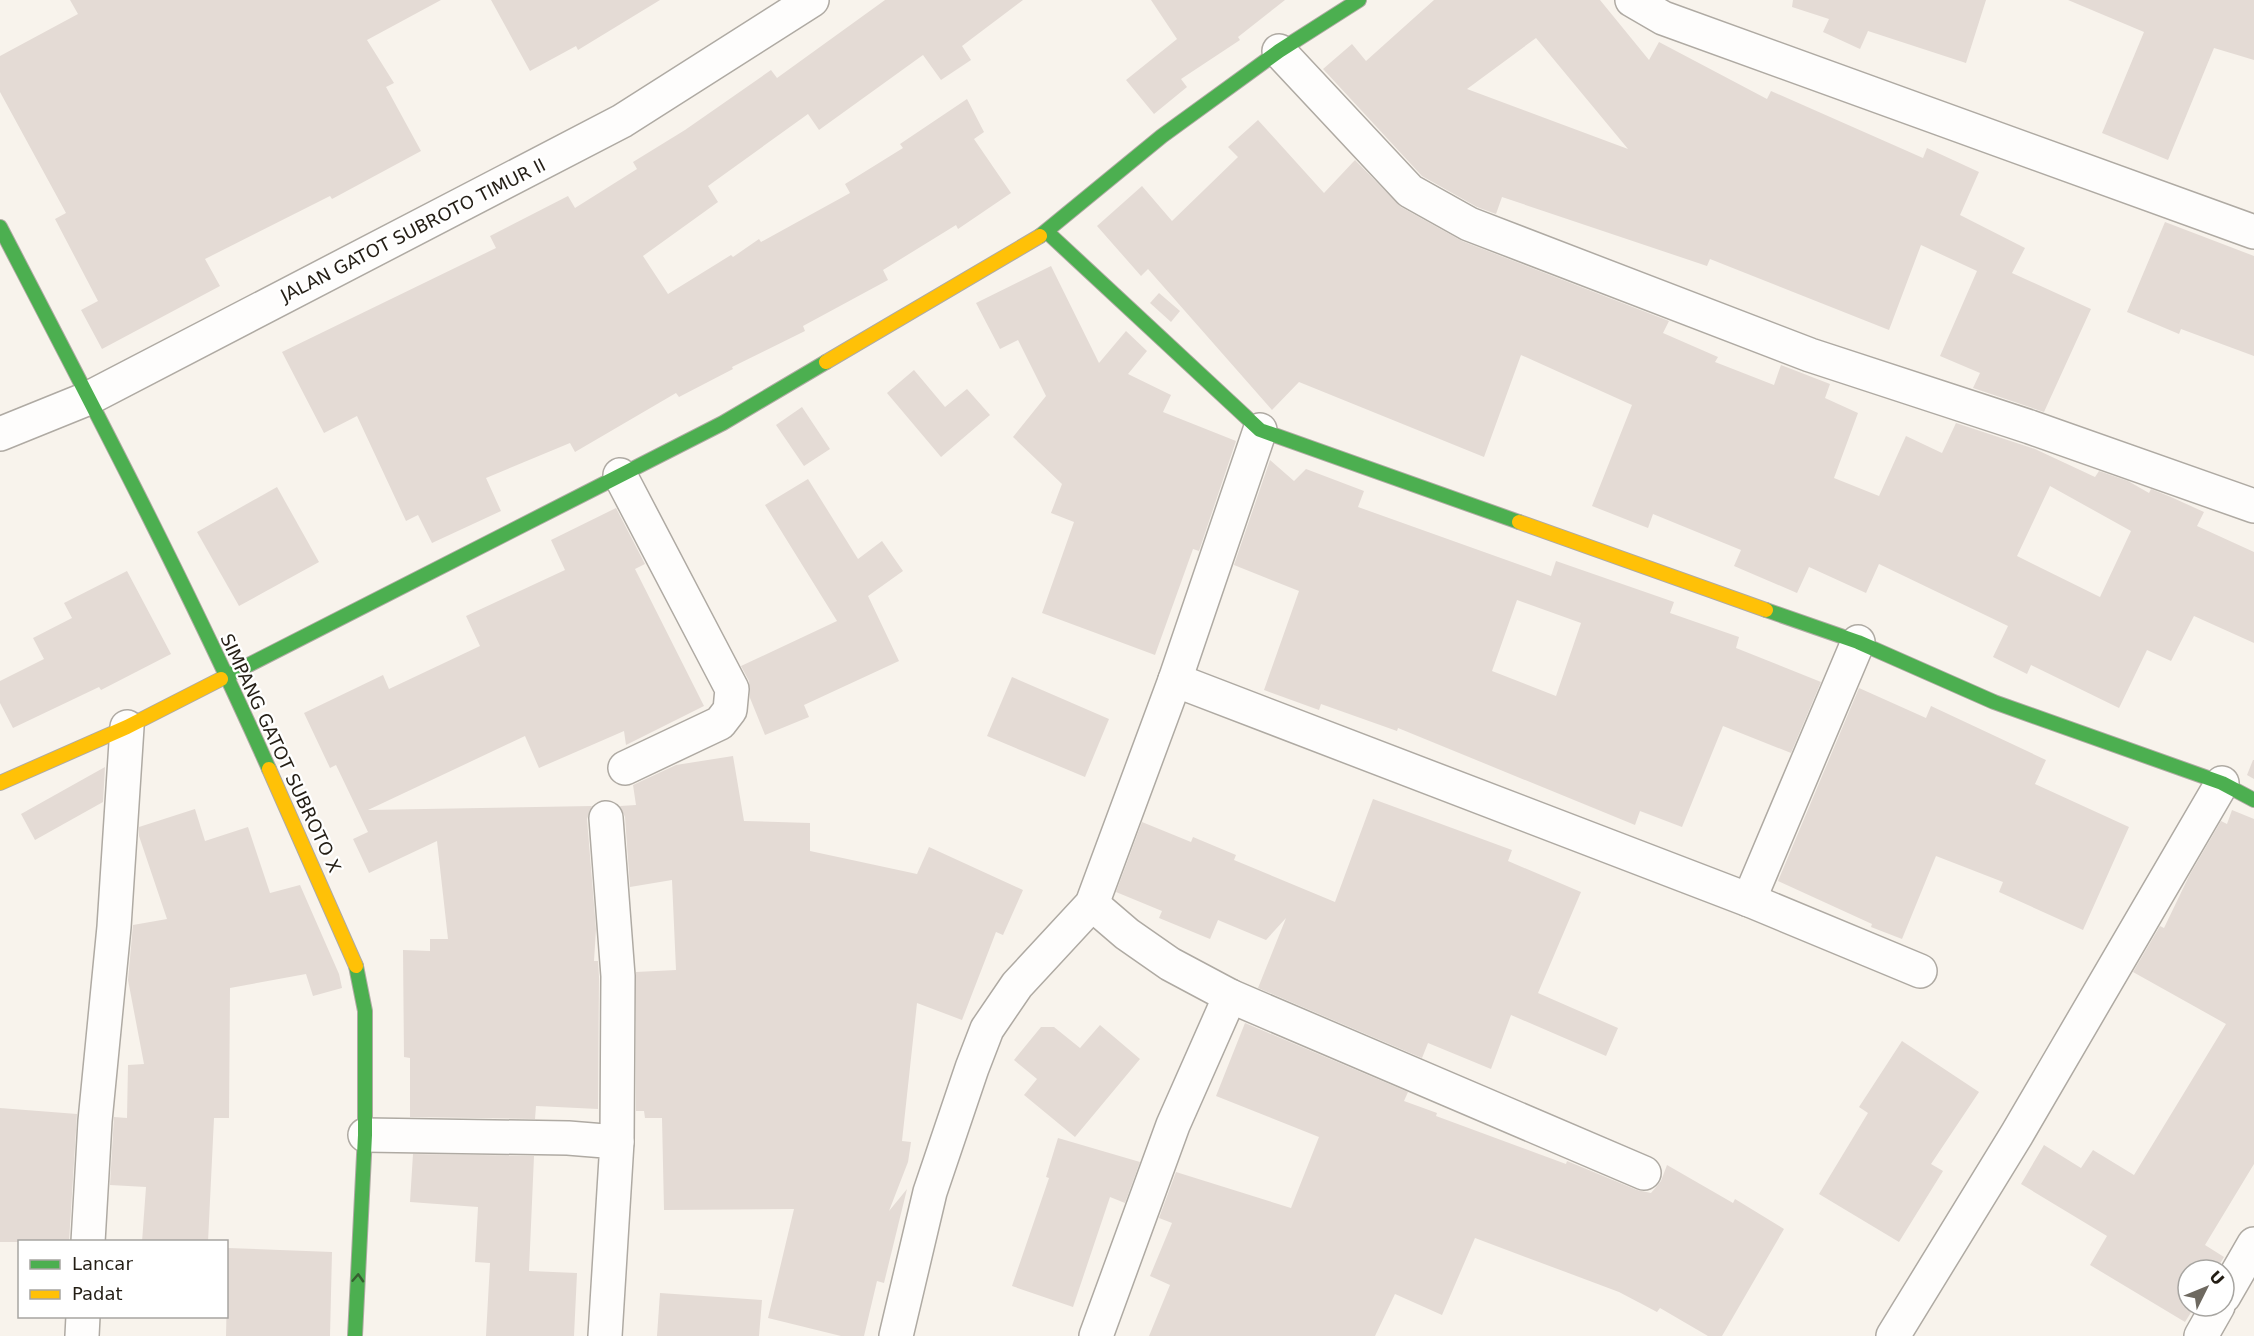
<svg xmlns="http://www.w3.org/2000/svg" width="2254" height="1336" font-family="'DejaVu Sans',sans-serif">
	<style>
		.building { fill: #e4dbd5; fill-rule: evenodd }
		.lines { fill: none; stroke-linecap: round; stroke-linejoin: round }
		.street-casing { stroke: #afaaa3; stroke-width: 36 }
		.fast-casing { stroke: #afaaa3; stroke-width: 16 }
		.slow-casing { stroke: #afaaa3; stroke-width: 16 }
		.street { stroke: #fefdfc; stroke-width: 33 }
		.fast { stroke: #4caf50; stroke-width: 14 }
		.slow { stroke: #ffc107; stroke-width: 14 }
		.oneway { stroke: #365f30 }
		.labels { text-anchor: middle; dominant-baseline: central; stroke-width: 4.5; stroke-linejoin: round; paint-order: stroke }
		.street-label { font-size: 18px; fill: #241e15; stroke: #fff }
	</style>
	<rect width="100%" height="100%" fill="#f8f3ec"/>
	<g class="building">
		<polygon points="70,0 441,0 367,40 394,83 386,87 421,151 332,199 330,196 205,259 220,286 102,349 81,310 98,301 55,219 66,213 0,92 0,56 78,14"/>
		<polygon points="491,0 660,0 578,50 576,46 530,71"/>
		<polygon points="885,0 1023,0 962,46 971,60 941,80 923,55 819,130 808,114 708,186 718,202 643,256 668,294 731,255 733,257 759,239 761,242 850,193 845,184 903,148 900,144 967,99 984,132 974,139 1011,193 958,229 956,225 883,270 888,280 803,326 805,331 732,367 733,369 679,397 676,393 575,452 570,443 486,478 501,511 432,543 418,515 406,521 357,416 324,433 282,352 496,248 490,236 568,196 575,208 637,169 633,162 685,130 771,70 777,78"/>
		<polygon points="1151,0 1285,0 1238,37 1240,40 1181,79 1187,87 1154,114 1126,80 1177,39"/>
		<path d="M1434 0H1600L1649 60 1659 42 1767 99 1771 91 1923 158 1927 148 1979 172 1960 215 2025 248 2012 273 2091 309 2044 412 1973 388 1980 373 1940 356 1977 271 1921 245 1889 330 1710 259 1707 266 1502 197 1496 214 1477 207 1422 176 1323 69 1352 44 1366 61ZM1536 38 1628 149 1467 89Z"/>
		<polygon points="1793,0 1986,0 1966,63 1868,31 1860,49 1823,32 1829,19 1792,7"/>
		<polygon points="2068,0 2254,0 2254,60 2214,48 2168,160 2102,133 2144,32"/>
		<path d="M1258 120 1324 193 1355 160 1401 207 1462 241 1669 321 1663 333 1718 357 1715 362 1774 385 1781 365 1830 384 1825 398 1858 413 1834 478 1879 496 1906 436 1942 453 1956 423 2035 449 2095 477 2099 471 2128 481 2149 493 2151 489 2171 497 2204 512 2197 526 2254 552V643L2194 616 2171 661 2147 650 2119 708 2031 665 2027 674 1993 657 2008 626 1879 564 1866 593 1809 567 1797 593 1734 566 1741 550 1653 514 1648 528 1592 506 1632 405 1521 355 1484 457 1299 382 1272 410 1148 269 1141 276 1097 226 1142 186 1172 221 1238 157 1228 147ZM2050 486 2131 531 2100 597 2017 556Z"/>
		<polygon points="2165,222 2254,256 2254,356 2181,329 2179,334 2127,312"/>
		<polygon points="1051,266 1099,363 1126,331 1147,351 1128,374 1171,395 1163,412 1236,441 1199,551 1193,549 1155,655 1042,613 1074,522 1051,513 1062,484 1013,437 1046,396 1018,340 1000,349 976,303"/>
		<polygon points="1159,293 1180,311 1171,322 1150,303"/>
		<polygon points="914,370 945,407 967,389 990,415 941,457 887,393"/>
		<polygon points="802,407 830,449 804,466 776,425"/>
		<path d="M1270 460 1294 481 1306 469 1364 491 1358 507 1551 576 1556 561 1674 602 1670 613 1739 637 1736 648 1821 682 1791 753 1723 726 1682 827 1640 811 1635 825 1398 728 1397 731 1321 704 1319 710 1264 690 1299 591 1234 565ZM1517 600 1581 623 1556 696 1492 671Z"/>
		<polygon points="808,479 858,559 882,541 903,571 868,596 899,661 804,705 809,717 765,735 750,698 749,681 741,666 837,621 765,505"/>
		<polygon points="277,487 319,562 239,606 197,532"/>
		<polygon points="616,508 645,564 635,569 704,706 626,745 624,731 539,768 525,736 368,810 592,806 587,819 596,929 594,961 598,961 599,977 598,1109 536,1106 535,1119 410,1117 410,1058 404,1057 403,950 430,951 430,939 448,939 437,841 369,873 353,839 368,832 336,765 330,768 304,713 383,675 389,689 480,646 466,616 565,570 551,540"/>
		<polygon points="127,571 171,654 101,690 99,687 13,728 0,703 0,681 44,659 33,638 72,618 64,603"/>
		<polygon points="1012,677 1109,719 1085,777 987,736"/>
		<polygon points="1859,688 1926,718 1931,706 2046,760 2035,784 2129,827 2083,930 1999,892 2003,882 1936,856 1902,939 1871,927 1872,924 1778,881"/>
		<polygon points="733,756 744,821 810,823 810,851 917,874 929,847 1023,890 1003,935 996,932 962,1020 917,1003 902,1141 911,1142 908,1162 889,1211 907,1189 884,1283 877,1281 864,1336 841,1336 768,1318 794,1209 664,1210 662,1118 645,1118 644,1111 636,1111 636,972 676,970 672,880 630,887 625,817 620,806 636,805 633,785 676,765"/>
		<polygon points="2253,760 2254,760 2254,779 2247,775"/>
		<polygon points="105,767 103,802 35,840 21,814"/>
		<polygon points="1373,799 1512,850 1508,861 1581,892 1538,993 1618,1028 1606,1056 1511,1015 1491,1069 1428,1043 1422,1058 1258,988 1286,918 1266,940 1218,920 1210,939 1159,918 1162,911 1116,892 1142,822 1191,842 1193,837 1236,855 1234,860 1335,902"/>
		<polygon points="195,809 205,841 248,827 270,893 300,885 339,974 342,988 313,996 306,974 230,988 229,1118 214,1118 208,1242 142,1242 146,1187 110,1185 114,1117 127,1118 128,1065 144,1064 128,980 133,925 167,919 139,836 139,827"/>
		<polygon points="2232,810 2254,819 2254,1164 2205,1245 2224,1257 2216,1270 2188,1270 2188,1306 2195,1306 2185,1322 2090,1265 2107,1236 2021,1184 2044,1145 2081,1168 2093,1150 2134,1175 2226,1024 2133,972 2160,926 2164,928 2189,876 2221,821 2227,824"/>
		<polygon points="1245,1023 1408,1092 1404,1101 1437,1113 1436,1116 1566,1164 1567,1161 1637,1190 1651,1193 1661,1181 1667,1165 1733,1203 1735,1199 1784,1229 1722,1336 1708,1336 1660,1308 1657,1312 1619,1292 1475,1238 1442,1315 1395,1294 1375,1336 1149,1336 1170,1285 1150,1276 1172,1223 1159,1218 1176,1172 1291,1208 1319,1137 1216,1096"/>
		<polygon points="1100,1025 1140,1059 1075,1137 1024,1095 1037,1079 1014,1060 1041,1027 1054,1027 1080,1048"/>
		<polygon points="1902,1041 1979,1092 1931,1164 1943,1171 1899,1242 1819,1194 1868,1113 1859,1107"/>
		<polygon points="0,1108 77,1114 69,1242 0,1242"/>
		<polygon points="1058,1138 1140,1162 1125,1203 1110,1197 1073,1307 1012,1286 1049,1178 1046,1177"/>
		<polygon points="413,1154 534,1156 529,1271 577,1273 574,1336 486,1336 490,1263 475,1262 478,1207 410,1202"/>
		<polygon points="228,1248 332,1252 330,1336 226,1336"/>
		<polygon points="660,1293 762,1300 759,1336 657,1336"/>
	</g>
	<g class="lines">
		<g class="street-casing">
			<g id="street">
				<polyline points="1632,0 1663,18 2254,232"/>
				<polyline points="1279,51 1410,191 1469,224 1810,355 2030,427 2254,506"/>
				<polyline points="0,434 89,398 622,121 812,0"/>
				<polyline points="620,475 732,689 730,710 720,723 625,768"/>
				<polyline points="1175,680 1749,900 1920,971"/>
				<polyline points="606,818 618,976 617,1142"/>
				<polyline points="1749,900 1858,642"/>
				<polyline points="1092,904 1127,934 1170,964 1230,996 1644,1173"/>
				<polyline points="365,1135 568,1138 617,1142 605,1336"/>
				<polyline points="88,1242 95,1121 114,927 127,727"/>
				<polyline points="2224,1296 2254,1244"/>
				<polyline points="82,1336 83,1316"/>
				<polyline points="896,1336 930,1192 972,1068 987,1029 1017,985 1092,904 1175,680 1260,430"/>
				<polyline points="1096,1336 1173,1125 1230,996"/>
				<polyline points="1893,1336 2017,1134 2222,783"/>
				<polyline points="2201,1336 2218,1306"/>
			</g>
		</g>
		<g class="fast-casing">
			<g id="fast">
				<path d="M0 227C93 406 187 585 269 769"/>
				<polyline points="1047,232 1260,430 1519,522"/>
				<polyline points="1040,236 1162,136 1279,51 1359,0"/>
				<polyline points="1766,610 1858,642 1994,702 2222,783 2254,800"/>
				<polyline points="221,679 723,423 826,362"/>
				<polyline points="355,1336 365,1135 365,1011 356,966"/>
			</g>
		</g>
		<g class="slow-casing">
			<g id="slow">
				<polyline points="826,362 1040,236"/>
				<polyline points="1519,522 1766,610"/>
				<polyline points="269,769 356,966"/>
				<polyline points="0,783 127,727 221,679"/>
			</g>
		</g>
		<use href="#street" class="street"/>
		<use href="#fast" class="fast"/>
		<use href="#slow" class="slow"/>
	</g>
	<defs><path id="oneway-chevron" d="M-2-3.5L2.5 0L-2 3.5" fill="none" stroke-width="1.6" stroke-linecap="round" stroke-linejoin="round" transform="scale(1.5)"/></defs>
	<use class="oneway" href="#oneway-chevron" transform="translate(358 1278) rotate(-87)"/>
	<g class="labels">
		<g class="street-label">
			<text transform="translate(413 230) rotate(-27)">JALAN GATOT SUBROTO TIMUR II</text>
			<text transform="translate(281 753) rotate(65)">SIMPANG GATOT SUBROTO X</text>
		</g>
	</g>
	<rect x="18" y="1240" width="210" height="78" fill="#ffffff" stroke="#a7a5a1" stroke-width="1.5"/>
	<rect x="30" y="1260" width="30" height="9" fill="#4caf50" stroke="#a7a5a1" stroke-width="1.5"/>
	<text x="72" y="1270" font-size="18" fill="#241e15">Lancar</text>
	<rect x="30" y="1290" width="30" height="9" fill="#ffc107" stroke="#a7a5a1" stroke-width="1.5"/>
	<text x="72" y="1300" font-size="18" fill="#241e15">Padat</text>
	<g transform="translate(2206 1288) rotate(47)"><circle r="28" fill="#ffffff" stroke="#a7a5a1" stroke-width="1.5"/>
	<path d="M0-4.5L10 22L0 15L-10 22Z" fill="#6e6960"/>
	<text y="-9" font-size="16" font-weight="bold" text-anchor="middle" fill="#241e15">U</text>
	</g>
</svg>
